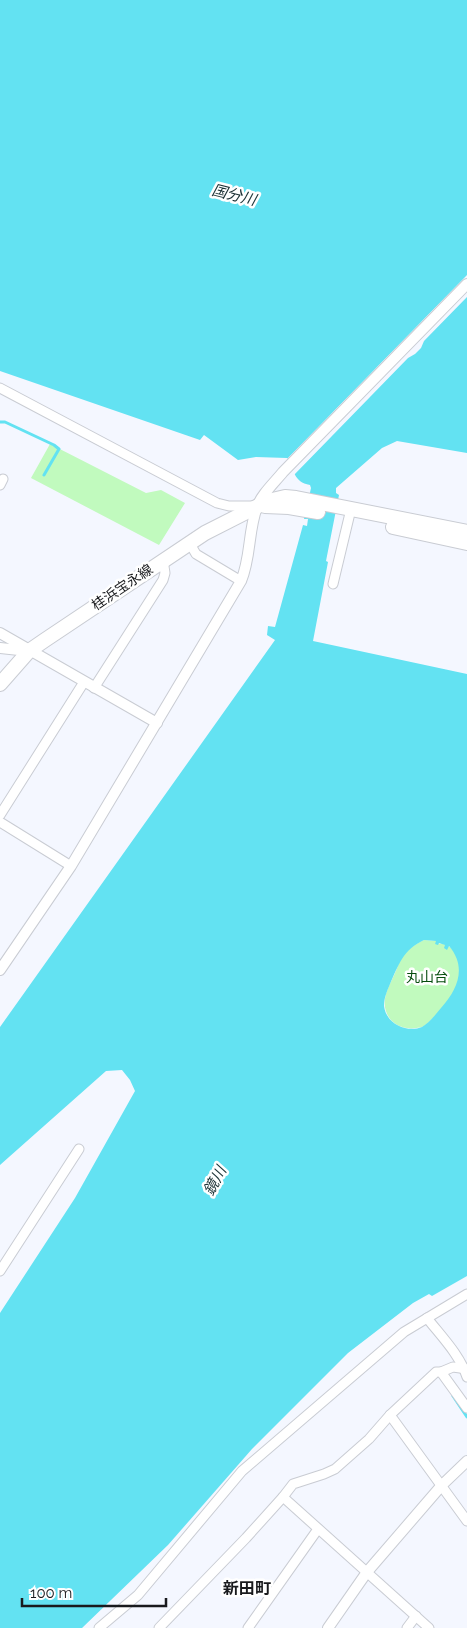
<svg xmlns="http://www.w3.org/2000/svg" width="467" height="1628" font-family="Raleway,'Noto Sans JP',sans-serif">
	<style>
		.green { fill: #c1fabe }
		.water { fill: #63e2f2; fill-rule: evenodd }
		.pier { fill: #f4f7ff }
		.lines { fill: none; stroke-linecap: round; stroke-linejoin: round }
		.stream { stroke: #63e2f2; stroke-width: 3 }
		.minor-casing { stroke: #c9ccd3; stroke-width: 11 }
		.tertiary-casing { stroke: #c9ccd3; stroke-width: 12 }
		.primary-casing { stroke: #c9ccd3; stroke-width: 16 }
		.minor { stroke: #fff; stroke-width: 9 }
		.tertiary { stroke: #fff; stroke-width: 10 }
		.primary { stroke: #fff; stroke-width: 14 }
		.labels { text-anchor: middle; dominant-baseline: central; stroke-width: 5; stroke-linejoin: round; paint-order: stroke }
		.street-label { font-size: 14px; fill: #191a1d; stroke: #fff }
		.park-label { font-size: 14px; fill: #064d0d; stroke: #fff }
		.water-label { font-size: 15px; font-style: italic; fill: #1b3135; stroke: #fff }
		.quarter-label { font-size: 16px; font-weight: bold; fill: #191a1d; stroke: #fff }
	</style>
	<rect width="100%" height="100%" fill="#f4f7ff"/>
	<g class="green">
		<polygon points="50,444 146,493 161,490 185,503 159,545 31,478"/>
		<path d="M424 940 437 941 435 944C454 940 466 965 461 981 458 991 431 1023 422 1027 417 1028 411 1029 407 1028 390 1026 381 1010 386 994 388 987 392 980 395 973 398 967 400 958 405 953 411 947 417 943 424 940Z"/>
	</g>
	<path class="water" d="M0 0H467V453L397 441 382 448 336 488V493L339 495 326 561 328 562 313 641 467 674V1276L432 1296 429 1294 413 1303 348 1353 252 1449 168 1545 82 1628H0V1313L75 1198 135 1091 130 1080 122 1070 106 1071 0 1165V1027L275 640 267 635 268 626 275 627 303 525 307 526 308 519H304L311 488 310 485C293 482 295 470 287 458L256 457 238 460 204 435 200 440 0 371ZM424 940 436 941 435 944 438 945 439 943 445 945 444 948 447 950 449 946C467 967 458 989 441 1008 436 1014 429 1023 422 1027 407 1033 386 1024 384 1006 384 998 387 991 390 984 399 964 403 950 424 940Z"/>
	<polygon class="pier" points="467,275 467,297 424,341 421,348 415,354 408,358 293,476 287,461 285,461"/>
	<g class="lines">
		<g class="stream">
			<polyline points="0,422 5,422 54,445 59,449 44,475"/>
			<polyline points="453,1396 467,1417"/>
		</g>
		<g class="minor-casing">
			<g id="minor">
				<polyline points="0,388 217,503 229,506 253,506"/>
				<polyline points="0,485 3,479"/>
				<polyline points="189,542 196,554 241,581"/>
				<polyline points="333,584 351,509"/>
				<polyline points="94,688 163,580 165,573 163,560"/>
				<polyline points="0,815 84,682"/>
				<polyline points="0,822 71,866"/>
				<polyline points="0,1271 79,1149"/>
				<path d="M427 1318C441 1336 460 1355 467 1377"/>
				<polyline points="441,1372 467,1408"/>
				<polyline points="390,1415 467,1521"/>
				<polyline points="283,1497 429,1628"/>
				<polyline points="99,1628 138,1595 242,1471 404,1332 467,1294"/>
				<polyline points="159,1628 246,1538 283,1497 293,1484 324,1474 335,1469 369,1439 390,1415 436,1372 441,1372 453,1367 467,1369"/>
				<polyline points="248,1628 318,1529"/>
				<polyline points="407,1628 416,1616"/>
			</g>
		</g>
		<g class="tertiary-casing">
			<g id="tertiary">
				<polyline points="0,633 157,723"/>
				<polyline points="0,648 28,651"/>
				<path d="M0 970 71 866 241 581C251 558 248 531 257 507 261 495 274 483 283 472L467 284"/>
				<polyline points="328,1628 367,1572 442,1485 467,1461"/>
			</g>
		</g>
		<g class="primary-casing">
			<g id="primary">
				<polyline points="265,506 289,507 318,512"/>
				<polyline points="393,527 467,543"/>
				<polyline points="0,684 29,651 45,640 205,533 268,501 285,497 296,498 467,532"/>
			</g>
		</g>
		<use href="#minor" class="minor"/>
		<use href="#tertiary" class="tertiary"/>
		<use href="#primary" class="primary"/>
	</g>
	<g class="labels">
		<g class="street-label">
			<text transform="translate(122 587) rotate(-34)">桂浜宝永線</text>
		</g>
		<g class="park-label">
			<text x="427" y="977">丸山台</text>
		</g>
		<g class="water-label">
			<text transform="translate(234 195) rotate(14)">国分川</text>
			<text transform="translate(215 1181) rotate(-62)">鏡川</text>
		</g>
		<g class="quarter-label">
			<text x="247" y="1588">新田町</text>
		</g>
	</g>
	<path d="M22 1598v8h144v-8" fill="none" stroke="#191a1d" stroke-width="2.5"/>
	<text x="30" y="1598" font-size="15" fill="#191a1d" stroke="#ffffff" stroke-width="4" paint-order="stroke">100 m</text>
</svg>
